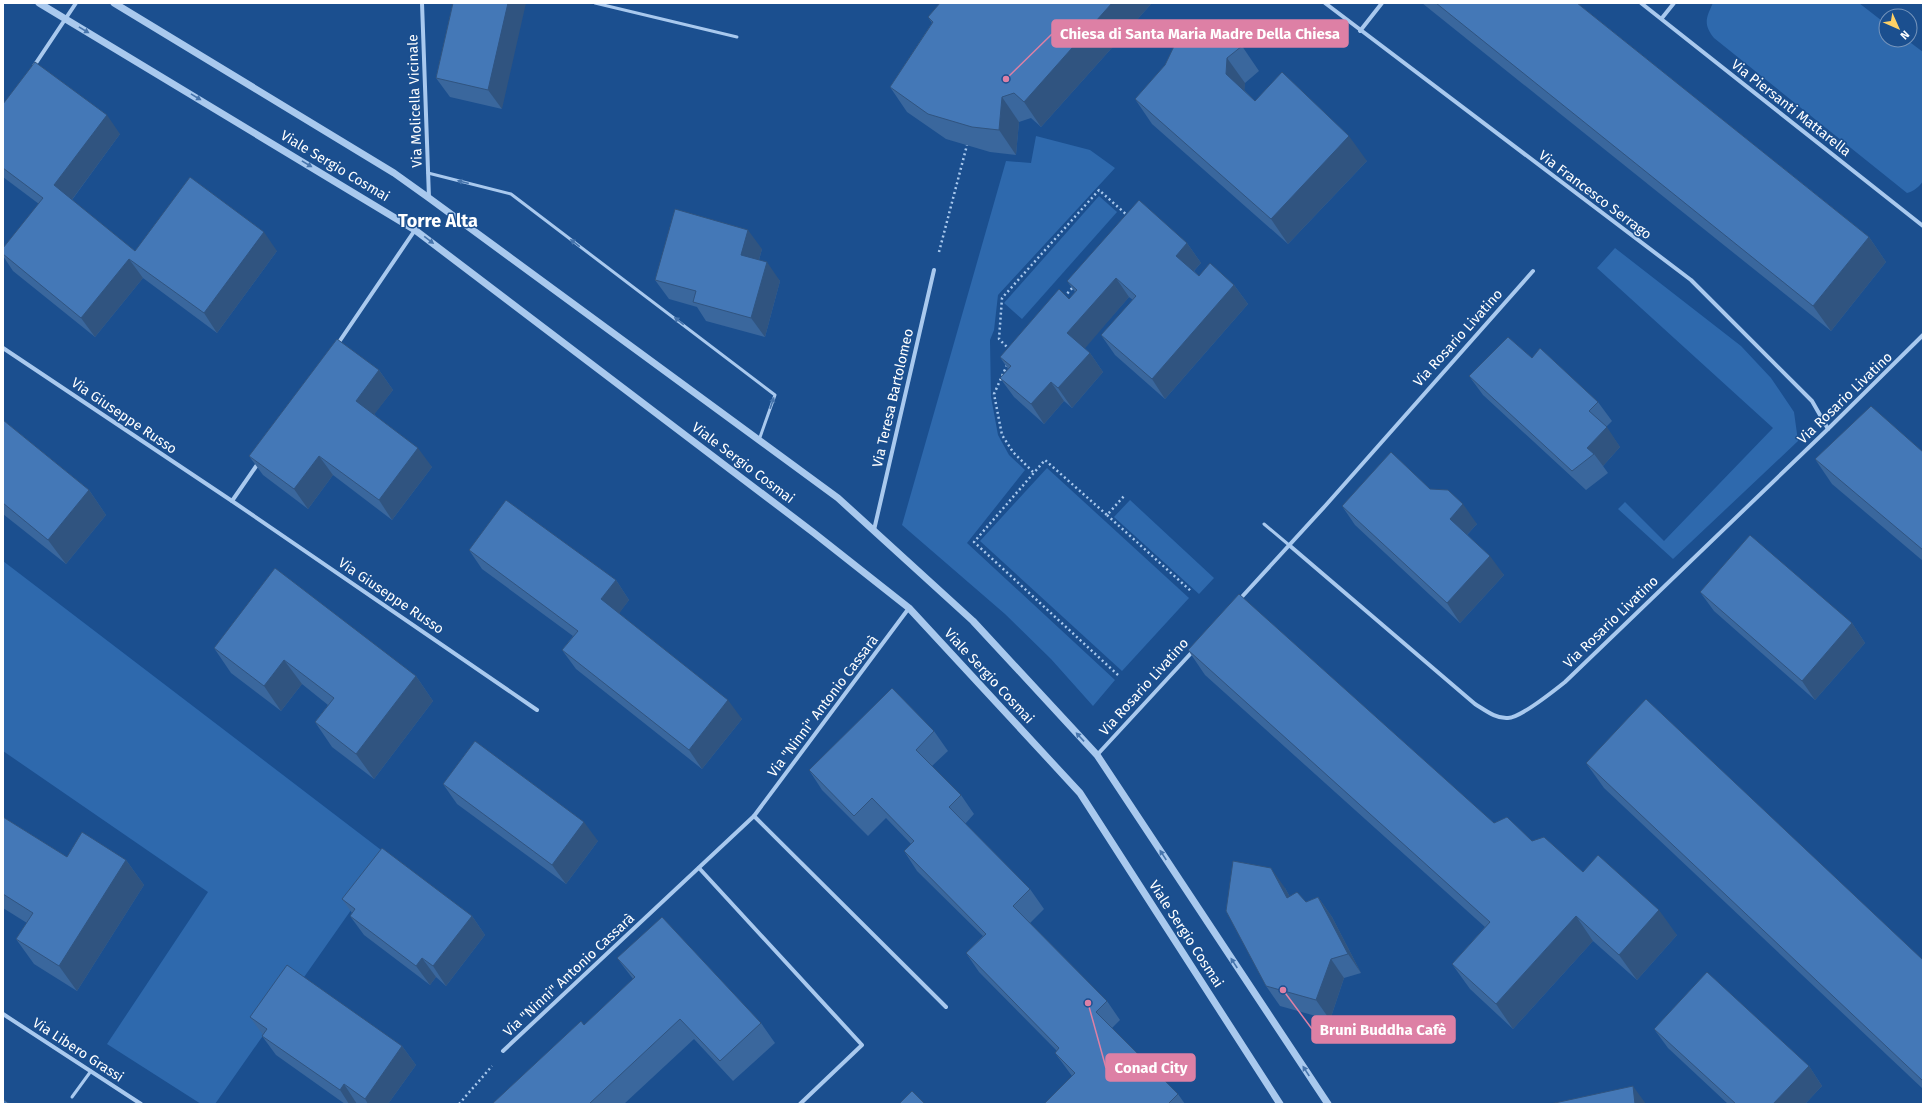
<svg xmlns="http://www.w3.org/2000/svg" width="1926" height="1107" font-family="'Fira Sans',sans-serif">
	<style>
		.green { fill: #2e69ad }
		.lines { fill: none; stroke-linecap: round; stroke-linejoin: round }
		.path { stroke: #a9c9ee; stroke-width: 2.5; stroke-dasharray: 2 3; stroke-linecap: butt }
		.service { stroke: #a9c9ee; stroke-width: 3 }
		.minor { stroke: #a9c9ee; stroke-width: 4 }
		.tertiary { stroke: #a9c9ee; stroke-width: 7 }
		.wall { fill: #3a679d }
		.shaded-wall { fill: #305480 }
		.building { fill: #4478b7; stroke: #305480 }
		.oneway { fill: #4674ac }
		.labels { text-anchor: middle; dominant-baseline: central; stroke-width: 3; stroke-linejoin: round; paint-order: stroke }
		.street-label { font-size: 14px; fill: #fff; stroke: #1b4f8f }
		.district-label { font-size: 18px; font-weight: bold; fill: #fff; stroke: #1b4f8f }
		.leader { fill: none; stroke: #dd80a5; stroke-width: 1.5 }
		.callout-dot { fill: #dd80a5; stroke: #1b4f8f; stroke-width: 1.5 }
		.callout { fill: #dd80a5; stroke: #dd80a5; stroke-width: 1.5 }
		.callout-label { font-size: 15px; text-anchor: middle; font-weight: bold; fill: #fff }
	</style>
	<rect width="100%" height="100%" fill="#1b4f8f"/>
	<g class="green">
		<path d="M1713 3H1859L1886 24V40H1907L1923 52V181C1919 187 1914 191 1907 193L1714 38C1703 24 1706 18 1713 3Z"/>
		<polygon points="1036,136 1090,150 1115,168 998,295 994,330 990,340 991,397 998,435 1009,455 1025,470 967,543 1115,680 1093,706 1051,659 1005,614 902,525 1006,161 1031,163"/>
		<polygon points="1099,196 1117,212 1022,319 1004,303"/>
		<polygon points="1615,248 1741,346 1771,378 1794,412 1798,441 1673,559 1618,509 1625,502 1664,541 1773,428 1597,268"/>
		<polygon points="1047,468 1189,598 1122,671 980,541"/>
		<polygon points="1130,500 1214,578 1199,594 1114,517"/>
		<polygon points="3,561 389,856 215,1104 201,1104 107,1044 208,892 3,751"/>
	</g>
	<g class="lines">
		<g class="path">
			<polyline points="939,252 967,145"/>
			<polyline points="1064,297 1074,286"/>
			<polyline points="1010,350 999,339 1002,298 1099,190 1128,216"/>
			<polyline points="1007,365 994,394 1002,435 1013,452 1034,473"/>
			<polyline points="1107,515 1192,592"/>
			<polyline points="1118,675 974,542 1045,460 1107,515 1125,495"/>
			<polyline points="459,1104 492,1066"/>
		</g>
		<g class="service">
			<polyline points="595,3 737,37"/>
			<polyline points="428,173 511,194 775,395 759,440"/>
			<polyline points="1264,524 1289,545"/>
			<polyline points="72,1097 91,1071"/>
		</g>
		<g class="minor">
			<polyline points="422,3 429,198"/>
			<polyline points="1325,3 1691,280 1812,401 1828,429"/>
			<polyline points="1641,3 1923,226"/>
			<polyline points="1662,18 1674,3"/>
			<polyline points="1360,31 1382,3"/>
			<polyline points="34,66 76,3"/>
			<polyline points="337,345 415,230"/>
			<polyline points="3,348 232,501 537,710"/>
			<polyline points="232,501 259,462"/>
			<polyline points="874,530 934,270"/>
			<path d="M1289 545 1475 704C1485 710 1496 719 1508 718 1520 718 1555 690 1565 682L1828 429 1923 335"/>
			<polyline points="1239,600 1326,505 1533,271"/>
			<polyline points="1097,755 1193,651"/>
			<polyline points="754,816 946,1007"/>
			<polyline points="699,868 862,1045 800,1104"/>
			<polyline points="3,1014 141,1104"/>
			<polyline points="503,1051 754,816 909,608"/>
		</g>
		<g class="tertiary">
			<polyline points="39,3 415,230 814,533 909,608 1080,793 1280,1104"/>
			<polyline points="114,3 394,173 429,198 838,498 973,621 1097,755 1328,1104"/>
		</g>
	</g>
	<g class="wall">
		<polygon points="453,3 502,109 450,97 436,78"/>
		<polygon points="940,3 1152,3 1041,127 1031,118 1019,122 1016,155 990,152 946,139 907,112 890,87 932,23 928,17"/>
		<polygon points="1422,3 1577,3 1869,237 1886,262 1831,331"/>
		<polygon points="1242,46 1259,71 1245,83 1244,90 1255,101 1367,161 1288,244 1152,124 1135,99"/>
		<polygon points="3,104 120,134 72,200 135,251 277,251 217,333 143,278 95,337 13,271 3,256 3,248 39,204 3,177"/>
		<polygon points="1187,243 1201,263 1194,271 1199,276 1234,285 1248,304 1165,399 1115,355 1101,335 1133,300 1129,297 1084,348 1090,353 1103,372 1072,408 1064,401 1044,424 1014,397 1000,378 1008,369 1000,357 1069,299 1075,292 1067,281"/>
		<polygon points="762,249 759,260 780,281 765,337 706,321 697,307 669,299 655,280"/>
		<polygon points="1532,358 1598,402 1612,421 1606,427 1620,447 1603,466 1608,473 1586,490 1483,395 1469,376"/>
		<polygon points="379,370 393,390 374,414 432,467 392,520 333,475 308,509 263,475 249,456"/>
		<polygon points="3,420 89,490 106,515 66,564 3,514"/>
		<polygon points="1923,452 1923,561 1832,484 1815,459"/>
		<polygon points="1430,489 1477,524 1467,535 1504,575 1460,623 1355,525 1342,506"/>
		<polygon points="469,550 616,580 629,600 619,613 742,719 702,769 576,669 562,650 573,636 482,569"/>
		<polygon points="1700,592 1852,623 1865,643 1815,700 1714,611"/>
		<polygon points="214,648 416,676 433,701 374,779 332,747 315,722 328,705 302,684 281,711 231,673"/>
		<polygon points="1188,650 1494,823 1532,841 1583,872 1677,935 1637,980 1593,941 1513,1029 1470,989 1452,964 1485,927 1205,675"/>
		<polygon points="934,731 948,751 932,766 961,795 974,814 965,824 1030,889 1044,909 1030,923 1107,1001 1120,1020 1112,1028 1178,1094 1185,1104 1044,1104 1072,1076 1069,1072 1055,1053 1057,1051 979,972 966,953 983,936 917,871 904,851 911,844 886,818 868,836 822,790 809,770"/>
		<polygon points="1586,763 1923,960 1923,1089 1604,788"/>
		<polygon points="443,784 598,841 566,884 457,804"/>
		<polygon points="3,817 67,857 126,860 144,885 77,991 34,964 16,939 27,923 3,908"/>
		<polygon points="1285,888 1290,897 1306,902 1318,897 1332,917 1361,973 1344,978 1330,1020 1280,1006 1266,986"/>
		<polygon points="342,899 472,916 485,935 446,986 436,977 430,985 364,935 350,916 352,913"/>
		<polygon points="617,958 761,1023 775,1043 733,1081 694,1039 624,1104 492,1104 584,1025 633,979"/>
		<polygon points="250,1017 402,1046 416,1065 388,1104 345,1104 276,1055 262,1036 263,1035"/>
		<polygon points="1654,1029 1809,1066 1822,1086 1805,1104 1728,1104 1668,1048"/>
	</g>
	<g class="shaded-wall">
		<polygon points="508,3 526,3 502,109 488,90"/>
		<polygon points="1112,3 1152,3 1041,127 1024,102"/>
		<polygon points="1227,58 1245,83 1244,98 1226,74"/>
		<polygon points="1002,97 1019,122 1016,155 999,130"/>
		<polygon points="107,115 120,134 68,205 54,185"/>
		<polygon points="1349,136 1367,161 1288,244 1271,219"/>
		<polygon points="748,230 762,249 755,274 741,255"/>
		<polygon points="264,232 277,251 217,333 204,313"/>
		<polygon points="1869,237 1886,262 1831,331 1813,306"/>
		<polygon points="1187,243 1201,263 1190,275 1176,256"/>
		<polygon points="129,259 143,278 95,337 81,318"/>
		<polygon points="767,262 780,281 765,337 751,318"/>
		<polygon points="1116,278 1129,297 1081,353 1067,333"/>
		<polygon points="1234,285 1248,304 1165,399 1152,379"/>
		<polygon points="1090,353 1103,372 1072,408 1058,388"/>
		<polygon points="379,370 393,390 370,420 356,401"/>
		<polygon points="1051,382 1064,401 1044,424 1031,404"/>
		<polygon points="1607,427 1620,447 1603,466 1594,454 1587,448"/>
		<polygon points="418,448 432,467 392,520 379,500"/>
		<polygon points="319,456 333,475 308,509 294,489"/>
		<polygon points="89,490 106,515 66,564 48,540"/>
		<polygon points="1463,504 1477,524 1464,538 1450,519"/>
		<polygon points="1490,556 1504,575 1460,623 1447,603"/>
		<polygon points="616,580 629,600 615,619 601,599"/>
		<polygon points="1852,623 1865,643 1815,700 1802,681"/>
		<polygon points="284,660 302,684 281,711 264,686"/>
		<polygon points="416,676 433,701 374,779 356,754"/>
		<polygon points="728,700 742,719 702,769 689,750"/>
		<polygon points="584,822 598,841 566,884 552,865"/>
		<polygon points="126,860 144,885 77,991 59,966"/>
		<polygon points="1271,868 1285,888 1301,917 1287,898"/>
		<polygon points="1318,897 1332,917 1361,973 1348,954"/>
		<polygon points="1659,910 1677,935 1637,980 1619,955"/>
		<polygon points="472,916 485,935 446,986 433,966"/>
		<polygon points="1576,916 1593,941 1513,1029 1496,1004"/>
		<polygon points="422,958 436,977 430,985 416,966"/>
		<polygon points="1331,959 1344,978 1330,1020 1316,1000"/>
		<polygon points="402,1046 416,1065 388,1104 368,1104 365,1099"/>
		<polygon points="1809,1066 1822,1086 1805,1104 1773,1104"/>
		<polygon points="344,1084 357,1104 349,1104 340,1090"/>
		<polygon points="1633,1086 1646,1104 1635,1104"/>
	</g>
	<g class="building">
		<polygon points="453,3 508,3 488,90 436,78"/>
		<polygon points="940,3 1112,3 1024,102 1014,93 1002,97 999,130 972,127 928,114 890,87 933,22 928,17"/>
		<polygon points="1436,3 1577,3 1869,237 1813,306"/>
		<polygon points="1219,20 1242,46 1227,58 1226,74 1255,101 1282,72 1349,136 1271,219 1135,99 1165,65 1176,42 1189,30"/>
		<polygon points="35,62 107,115 54,185 135,251 190,177 264,232 204,313 129,259 81,318 3,254 3,248 43,198 3,168 3,104"/>
		<polygon points="1139,200 1187,243 1176,256 1199,276 1210,263 1234,285 1152,379 1101,335 1136,296 1116,278 1067,333 1090,353 1058,388 1051,382 1031,404 1000,378 1011,366 1000,357 1059,289 1069,299 1077,290 1067,281"/>
		<polygon points="675,209 748,230 741,255 767,262 751,318 693,302 696,291 655,280"/>
		<polygon points="1508,337 1532,358 1540,348 1598,402 1589,411 1607,427 1587,448 1594,454 1572,471 1469,376"/>
		<polygon points="337,339 379,370 356,401 418,448 379,500 319,456 294,489 249,456"/>
		<polygon points="1871,406 1923,452 1923,550 1815,459"/>
		<polygon points="3,420 89,490 48,540 3,503"/>
		<polygon points="1391,452 1430,489 1448,490 1463,504 1450,519 1490,556 1447,603 1342,506"/>
		<polygon points="506,500 616,580 601,599 728,700 689,750 562,650 578,631 469,550"/>
		<polygon points="1750,535 1852,623 1802,681 1700,592"/>
		<polygon points="275,568 416,676 356,754 315,722 334,698 284,660 264,686 214,648"/>
		<polygon points="1239,594 1494,823 1507,817 1532,841 1544,837 1583,872 1598,855 1659,910 1619,955 1576,916 1496,1004 1452,964 1490,922 1188,650"/>
		<polygon points="892,688 934,731 916,750 961,795 949,807 1030,889 1013,906 1107,1001 1096,1012 1178,1094 1168,1104 1044,1104 1075,1073 1055,1053 1059,1048 966,953 986,934 904,851 914,841 872,798 854,816 809,770"/>
		<polygon points="1646,699 1923,960 1923,1081 1586,763"/>
		<polygon points="475,741 584,822 552,865 443,784"/>
		<polygon points="3,817 67,857 82,832 126,860 59,966 16,939 33,913 3,894"/>
		<polygon points="382,848 472,916 433,966 422,958 416,966 350,916 355,909 342,899"/>
		<polygon points="1233,861 1271,868 1287,898 1297,892 1306,902 1318,897 1348,954 1331,959 1316,1000 1266,986 1226,911"/>
		<polygon points="662,917 761,1023 720,1061 680,1019 589,1104 492,1104 581,1021 584,1025 635,977 617,958"/>
		<polygon points="287,965 402,1046 365,1099 344,1084 340,1090 262,1036 267,1029 250,1017"/>
		<polygon points="1707,972 1809,1066 1773,1104 1736,1104 1654,1029"/>
		<polygon points="1633,1086 1635,1104 1550,1104"/>
		<polygon points="912,1091 925,1104 899,1104"/>
		<polygon points="3,1099 10,1104 3,1104"/>
	</g>
	<defs><path id="oneway-solid" d="M-6-.8H1V-3.2L6.5 0L1 3.2V.8H-6Z"/></defs>
	<g class="oneway">
		<use href="#oneway-solid" transform="translate(84 30) rotate(31)"/>
		<use href="#oneway-solid" transform="translate(196 97) rotate(31)"/>
		<use href="#oneway-solid" transform="translate(307 164) rotate(31)"/>
		<use href="#oneway-solid" transform="translate(463 182) rotate(-166)"/>
		<use href="#oneway-solid" transform="translate(429 240) rotate(37)"/>
		<use href="#oneway-solid" transform="translate(575 243) rotate(-143)"/>
		<use href="#oneway-solid" transform="translate(679 321) rotate(-143)"/>
		<use href="#oneway-solid" transform="translate(772 403) rotate(-71)"/>
		<use href="#oneway-solid" transform="translate(1080 737) rotate(-133)"/>
		<use href="#oneway-solid" transform="translate(1163 855) rotate(-123)"/>
		<use href="#oneway-solid" transform="translate(1234 963) rotate(-123)"/>
		<use href="#oneway-solid" transform="translate(1306 1071) rotate(-123)"/>
	</g>
	<g class="labels">
		<g class="street-label">
			<text transform="translate(415 101) rotate(-92)">Via Molicella Vicinale</text>
			<text transform="translate(1791 108) rotate(38)">Via Piersanti Mattarella</text>
			<text transform="translate(335 166) rotate(31)">Viale Sergio Cosmai</text>
			<text transform="translate(1595 195) rotate(37)">Via Francesco Serrago</text>
			<text transform="translate(1458 338) rotate(-48)">Via Rosario Livatino</text>
			<text transform="translate(893 398) rotate(-77)">Via Teresa Bartolomeo</text>
			<text transform="translate(1845 398) rotate(-44)">Via Rosario Livatino</text>
			<text transform="translate(124 416) rotate(34)">Via Giuseppe Russo</text>
			<text transform="translate(743 463) rotate(37)">Viale Sergio Cosmai</text>
			<text transform="translate(391 596) rotate(34)">Via Giuseppe Russo</text>
			<text transform="translate(1611 622) rotate(-44)">Via Rosario Livatino</text>
			<text transform="translate(989 676) rotate(47)">Viale Sergio Cosmai</text>
			<text transform="translate(1144 687) rotate(-48)">Via Rosario Livatino</text>
			<text transform="translate(823 706) rotate(-53)">Via "Ninni" Antonio Cassarà</text>
			<text transform="translate(1186 934) rotate(57)">Viale Sergio Cosmai</text>
			<text transform="translate(569 975) rotate(-43)">Via "Ninni" Antonio Cassarà</text>
			<text transform="translate(78 1050) rotate(33)">Via Libero Grassi</text>
		</g>
		<g class="district-label">
			<text x="438" y="221">Torre Alta</text>
		</g>
	</g>
	<path class="leader" d="M1006 79L1052 34M1283 990L1312 1029M1088 1003L1106 1068"/>
	<g class="callout-dot">
		<circle cx="1006" cy="79" r="4"/>
		<circle cx="1283" cy="990" r="4"/>
		<circle cx="1088" cy="1003" r="4"/>
	</g>
	<g class="callout">
		<rect x="1052" y="20" width="296" height="27" rx="4"/>
		<rect x="1312" y="1016" width="143" height="27" rx="4"/>
		<rect x="1106" y="1054" width="89" height="27" rx="4"/>
	</g>
	<g class="callout-label">
		<text x="1200" y="39">Chiesa di Santa Maria Madre Della Chiesa</text>
		<text x="1383" y="1035">Bruni Buddha Cafè</text>
		<text x="1151" y="1073">Conad City</text>
	</g>
	<rect width="1926" height="1107" fill="none" stroke="#ffffff" stroke-width="8"/>
	<g transform="translate(1898 28) rotate(135)"><circle r="19" fill="#1b4f8f" stroke="#7695bc"/>
	<path d="M0-3L7 15L0 10L-7 15Z" fill="#ffd166"/>
	<text y="-6" font-size="11" font-weight="bold" text-anchor="middle" fill="#ffffff">N</text>
	</g>
</svg>
